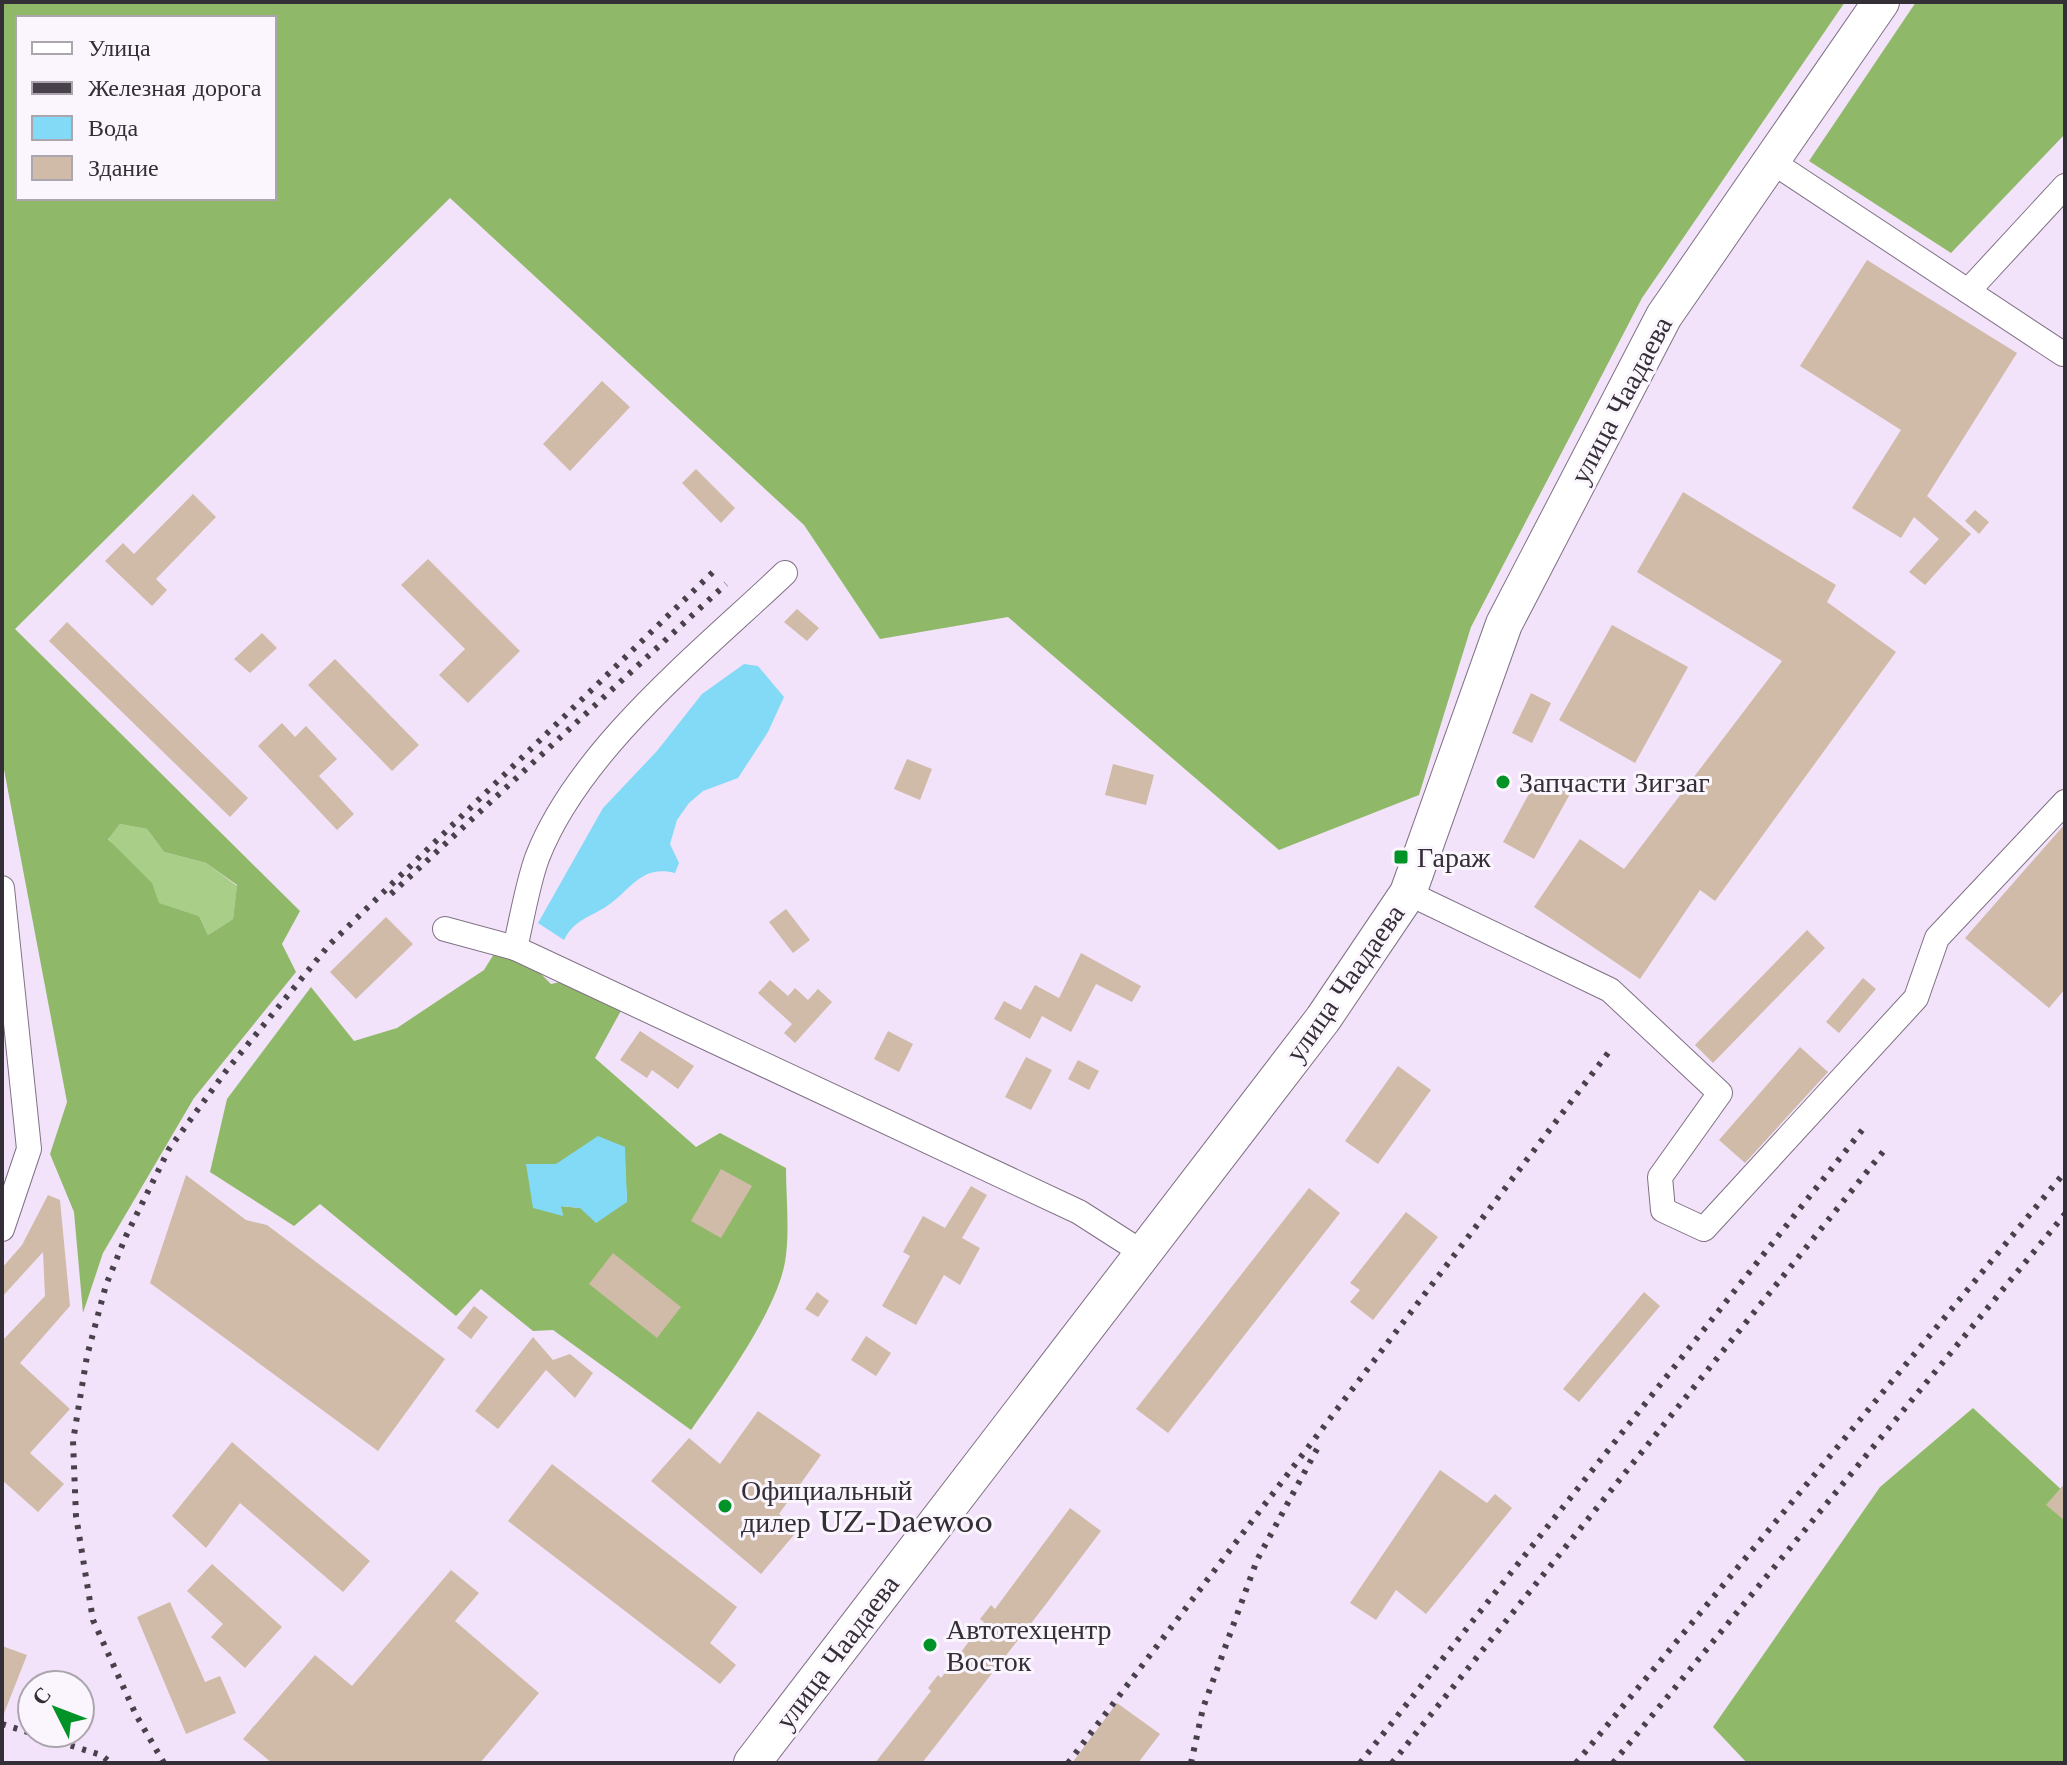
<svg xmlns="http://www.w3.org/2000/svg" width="2067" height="1765" font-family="'Libre Baskerville',serif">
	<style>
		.green { fill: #a8ce87 }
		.forest { fill: #8fb868; fill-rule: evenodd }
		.water { fill: #82daf7 }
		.building { fill: #cfbba8 }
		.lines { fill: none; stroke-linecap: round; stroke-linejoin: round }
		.minor-casing { stroke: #7f7185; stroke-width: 26 }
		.primary-casing { stroke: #7f7185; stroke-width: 38 }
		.minor { stroke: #fff; stroke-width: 24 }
		.primary { stroke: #fff; stroke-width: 36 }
		.rail { stroke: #48414b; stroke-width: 6; stroke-dasharray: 4 8; stroke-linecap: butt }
		.poi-dot { fill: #019327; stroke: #fbf5fe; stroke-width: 3 }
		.labels { text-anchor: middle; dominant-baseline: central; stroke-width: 6; stroke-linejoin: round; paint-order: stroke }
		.street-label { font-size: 28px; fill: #342e37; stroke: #fbf5fe }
		.poi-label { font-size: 28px; fill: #342e37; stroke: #fbf5fe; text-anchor: start }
	</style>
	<rect width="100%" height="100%" fill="#f3e3fa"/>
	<polygon class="green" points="120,824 147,829 164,852 206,863 237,886 233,919 208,935 199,916 158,903 108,838"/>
	<g class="forest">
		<path d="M2 2H1845L1642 298 1471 627 1419 795 1279 850 1008 617 880 639 804 525 450 198 15 629 300 911 282 944 296 972 194 1098 103 1253 83 1313 74 1212 50 1154 67 1102 2 759ZM18 18H274V198H18ZM120 824 147 829 164 852 206 863 237 885 233 919 208 935 199 916 159 903 152 883 108 839Z"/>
		<polygon points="1916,2 2065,2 2065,134 1951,253 1809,161"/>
		<path d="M497 949 527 960 551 984 569 980 623 1007 595 1058 696 1147 720 1133 786 1168C786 1198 790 1233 785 1262 776 1312 721 1388 691 1430L553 1330 533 1331 481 1289 456 1316 320 1204 294 1226 210 1172 227 1099 311 987 354 1041 397 1028 484 970ZM624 1147 627 1202 580 1208 560 1206 563 1215 526 1164H556Z"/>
		<polygon points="1973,1408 2065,1493 2065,1763 1747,1763 1713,1727 1880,1487"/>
	</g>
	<g class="water">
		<path d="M744 664 758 666 784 697 768 732 738 778 703 791 689 803 677 820 670 844 679 863 675 873C641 864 630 891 607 906 589 918 575 919 564 940L538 923 603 808 657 751 702 694Z"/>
		<polygon points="598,1136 625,1147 627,1202 596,1223 580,1208 561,1206 563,1216 533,1208 526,1164 556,1164"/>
	</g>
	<g class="building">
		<polygon points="1867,260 2017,353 1927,496 1971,534 1925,585 1909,572 1939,539 1914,517 1901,538 1852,508 1901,430 1800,366"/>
		<polygon points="602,381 630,407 570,471 543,444"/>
		<polygon points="696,469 735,508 721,523 682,483"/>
		<polygon points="1683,492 1836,585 1827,602 1896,652 1715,901 1700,890 1640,979 1534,907 1580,839 1624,869 1782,661 1637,572"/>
		<polygon points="193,494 216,517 156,579 167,590 152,606 105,561 123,543 134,554"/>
		<polygon points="1975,510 1989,522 1979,534 1965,521"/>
		<polygon points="428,559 520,651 468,703 439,675 465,649 401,585"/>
		<polygon points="797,609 819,628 807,641 784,622"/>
		<polygon points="67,622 248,798 230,817 49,641"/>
		<polygon points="1612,625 1688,667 1635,763 1559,720"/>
		<polygon points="262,633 277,648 250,673 234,659"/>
		<polygon points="335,659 419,745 392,771 308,685"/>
		<polygon points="1531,693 1551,703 1532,743 1512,733"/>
		<polygon points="282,723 295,737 306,726 337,759 319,776 354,814 337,830 258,746"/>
		<polygon points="907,759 932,769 920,800 894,789"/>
		<polygon points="1113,764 1154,775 1146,805 1105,795"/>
		<polygon points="1538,777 1570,794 1534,859 1503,842"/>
		<polygon points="2065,824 2065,989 2049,1008 1965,938"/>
		<polygon points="786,909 810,940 793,953 769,922"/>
		<polygon points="386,917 413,944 356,999 330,972"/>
		<polygon points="1807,930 1825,948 1713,1063 1695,1045"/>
		<polygon points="1081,953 1141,986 1132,1002 1096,984 1071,1032 1042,1016 1030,1039 994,1019 1004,1001 1021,1010 1035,985 1059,998"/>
		<polygon points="1863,978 1876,989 1839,1033 1826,1022"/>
		<polygon points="770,980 788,996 795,988 808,1000 818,989 832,1002 795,1043 784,1033 792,1024 758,993"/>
		<polygon points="640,1031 694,1066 678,1089 652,1070 647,1078 620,1060"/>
		<polygon points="888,1031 913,1044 899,1072 874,1059"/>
		<polygon points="1800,1047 1828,1072 1745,1163 1719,1140"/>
		<polygon points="1026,1057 1052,1070 1031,1110 1005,1097"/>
		<polygon points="1078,1060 1099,1071 1089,1090 1068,1079"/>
		<polygon points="1398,1066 1431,1090 1378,1164 1345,1141"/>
		<polygon points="721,1169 752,1186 721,1238 691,1221"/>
		<polygon points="186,1175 246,1220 267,1225 445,1359 378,1451 150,1283"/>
		<polygon points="971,1186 987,1195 962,1238 980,1248 960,1285 944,1275 916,1325 882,1306 910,1256 903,1252 923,1216 945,1228"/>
		<polygon points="1309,1188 1340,1213 1168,1433 1136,1409"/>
		<polygon points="48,1195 60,1200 70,1306 20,1363 70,1409 30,1453 64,1484 38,1512 2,1480 2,1341 45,1296 43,1252 2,1297 2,1268 22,1245"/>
		<polygon points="1406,1212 1438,1237 1373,1320 1350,1302 1360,1290 1350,1283"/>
		<polygon points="613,1253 681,1307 657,1338 589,1284"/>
		<polygon points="817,1292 829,1301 818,1317 805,1309"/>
		<polygon points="1644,1292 1660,1306 1579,1402 1563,1389"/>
		<polygon points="474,1306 488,1317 471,1339 457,1328"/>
		<polygon points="866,1336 891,1353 876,1376 851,1360"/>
		<polygon points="533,1337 553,1360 570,1354 593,1373 575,1398 546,1370 498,1429 475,1411"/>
		<polygon points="758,1411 821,1455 779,1514 798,1530 761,1574 651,1481 689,1438 720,1464"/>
		<polygon points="232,1442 370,1561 343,1592 240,1503 206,1548 172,1516"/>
		<polygon points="552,1464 737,1607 710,1643 736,1665 720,1684 508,1521"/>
		<polygon points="1440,1470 1487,1503 1495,1494 1512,1508 1426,1614 1396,1590 1376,1620 1350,1603"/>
		<polygon points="2065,1483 2065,1521 2046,1505"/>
		<polygon points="1070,1508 1101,1531 1046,1604 922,1763 875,1763 931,1691 928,1688 938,1675 941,1678 984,1622 980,1619 991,1605 995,1609"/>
		<polygon points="212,1564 282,1627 245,1668 211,1637 223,1624 187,1591"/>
		<polygon points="451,1570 479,1593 455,1621 539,1693 480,1763 272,1763 243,1739 315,1655 352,1686"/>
		<polygon points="170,1602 205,1682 220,1676 236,1713 186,1734 137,1617"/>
		<polygon points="2,1646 27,1655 3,1716 2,1715"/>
		<polygon points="1117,1703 1160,1734 1138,1763 1072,1763"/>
	</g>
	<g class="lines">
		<g class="minor-casing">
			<g id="minor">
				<polyline points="1771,161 2063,354"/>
				<polyline points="1968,291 2065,186"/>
				<polyline points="2,888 29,1149 2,1229"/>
				<polyline points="1408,893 1610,990 1720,1093 1660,1177 1663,1210 1704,1229 1916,998 1937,938 2065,802"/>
				<polyline points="445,929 515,948 1079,1212 1143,1253"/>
				<path d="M515 948C522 919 527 886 537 858 579 749 702 652 785 573"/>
			</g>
		</g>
		<g class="primary-casing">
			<polyline id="primary" points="752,1763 1323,1019 1408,893 1504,624 1664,316 1881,2"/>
		</g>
		<use href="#minor" class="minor"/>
		<use href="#primary" class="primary"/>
		<g class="rail">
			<polyline points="391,894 726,584"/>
			<polyline points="2,1724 101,1755 111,1763"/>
			<polyline points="164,1763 136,1715 93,1620 76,1516 73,1441 87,1356 106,1285 126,1236 169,1149 226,1071 329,945 714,571"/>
			<polyline points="1068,1763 1608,1053"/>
			<polyline points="1191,1763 1203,1708 1257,1560 1317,1449"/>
			<polyline points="1360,1763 1863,1129"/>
			<polyline points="1392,1763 1886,1148"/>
			<polyline points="1576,1763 2065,1172"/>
			<polyline points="1613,1763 2065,1214"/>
		</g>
	</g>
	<g class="poi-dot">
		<circle cx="1503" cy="782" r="8"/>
		<rect x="1393" y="849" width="16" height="16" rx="4"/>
		<circle cx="725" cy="1506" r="8"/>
		<circle cx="930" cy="1645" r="8"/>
	</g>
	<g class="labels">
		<g class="street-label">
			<text transform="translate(1621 400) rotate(-62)">улица Чаадаева</text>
			<text transform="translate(1345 983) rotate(-55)">улица Чаадаева</text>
			<text transform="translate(837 1652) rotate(-53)">улица Чаадаева</text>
		</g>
		<g class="poi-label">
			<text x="1519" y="782">Запчасти Зигзаг</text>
			<text x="1417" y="857">Гараж</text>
			<text x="741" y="1490">Официальный<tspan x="741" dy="32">дилер UZ-Daewoo</tspan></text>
			<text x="946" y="1629">Автотехцентр<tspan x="946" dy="32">Восток</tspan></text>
		</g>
	</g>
	<rect width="2067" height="1765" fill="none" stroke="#342e37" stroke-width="8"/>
	<rect x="16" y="16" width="260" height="184" fill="#fbf5fe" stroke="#aba5ae" stroke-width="2"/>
	<rect x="32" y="42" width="40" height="12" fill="#ffffff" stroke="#aba5ae" stroke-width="2"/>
	<text x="88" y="56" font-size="24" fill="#342e37">Улица</text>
	<rect x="32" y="82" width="40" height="12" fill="#48414b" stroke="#aba5ae" stroke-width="2"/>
	<text x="88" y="96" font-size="24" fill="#342e37">Железная дорога</text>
	<rect x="32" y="116" width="40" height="24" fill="#82daf7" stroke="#aba5ae" stroke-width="2"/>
	<text x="88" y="136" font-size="24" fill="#342e37">Вода</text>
	<rect x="32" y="156" width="40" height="24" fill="#cfbba8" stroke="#aba5ae" stroke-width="2"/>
	<text x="88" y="176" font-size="24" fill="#342e37">Здание</text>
	<g transform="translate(56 1709) rotate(312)"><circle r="38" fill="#fbf5fe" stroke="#aba5ae" stroke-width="2"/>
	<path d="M0-6L14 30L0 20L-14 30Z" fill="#019327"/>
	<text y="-12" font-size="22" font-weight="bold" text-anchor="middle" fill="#342e37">С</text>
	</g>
</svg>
